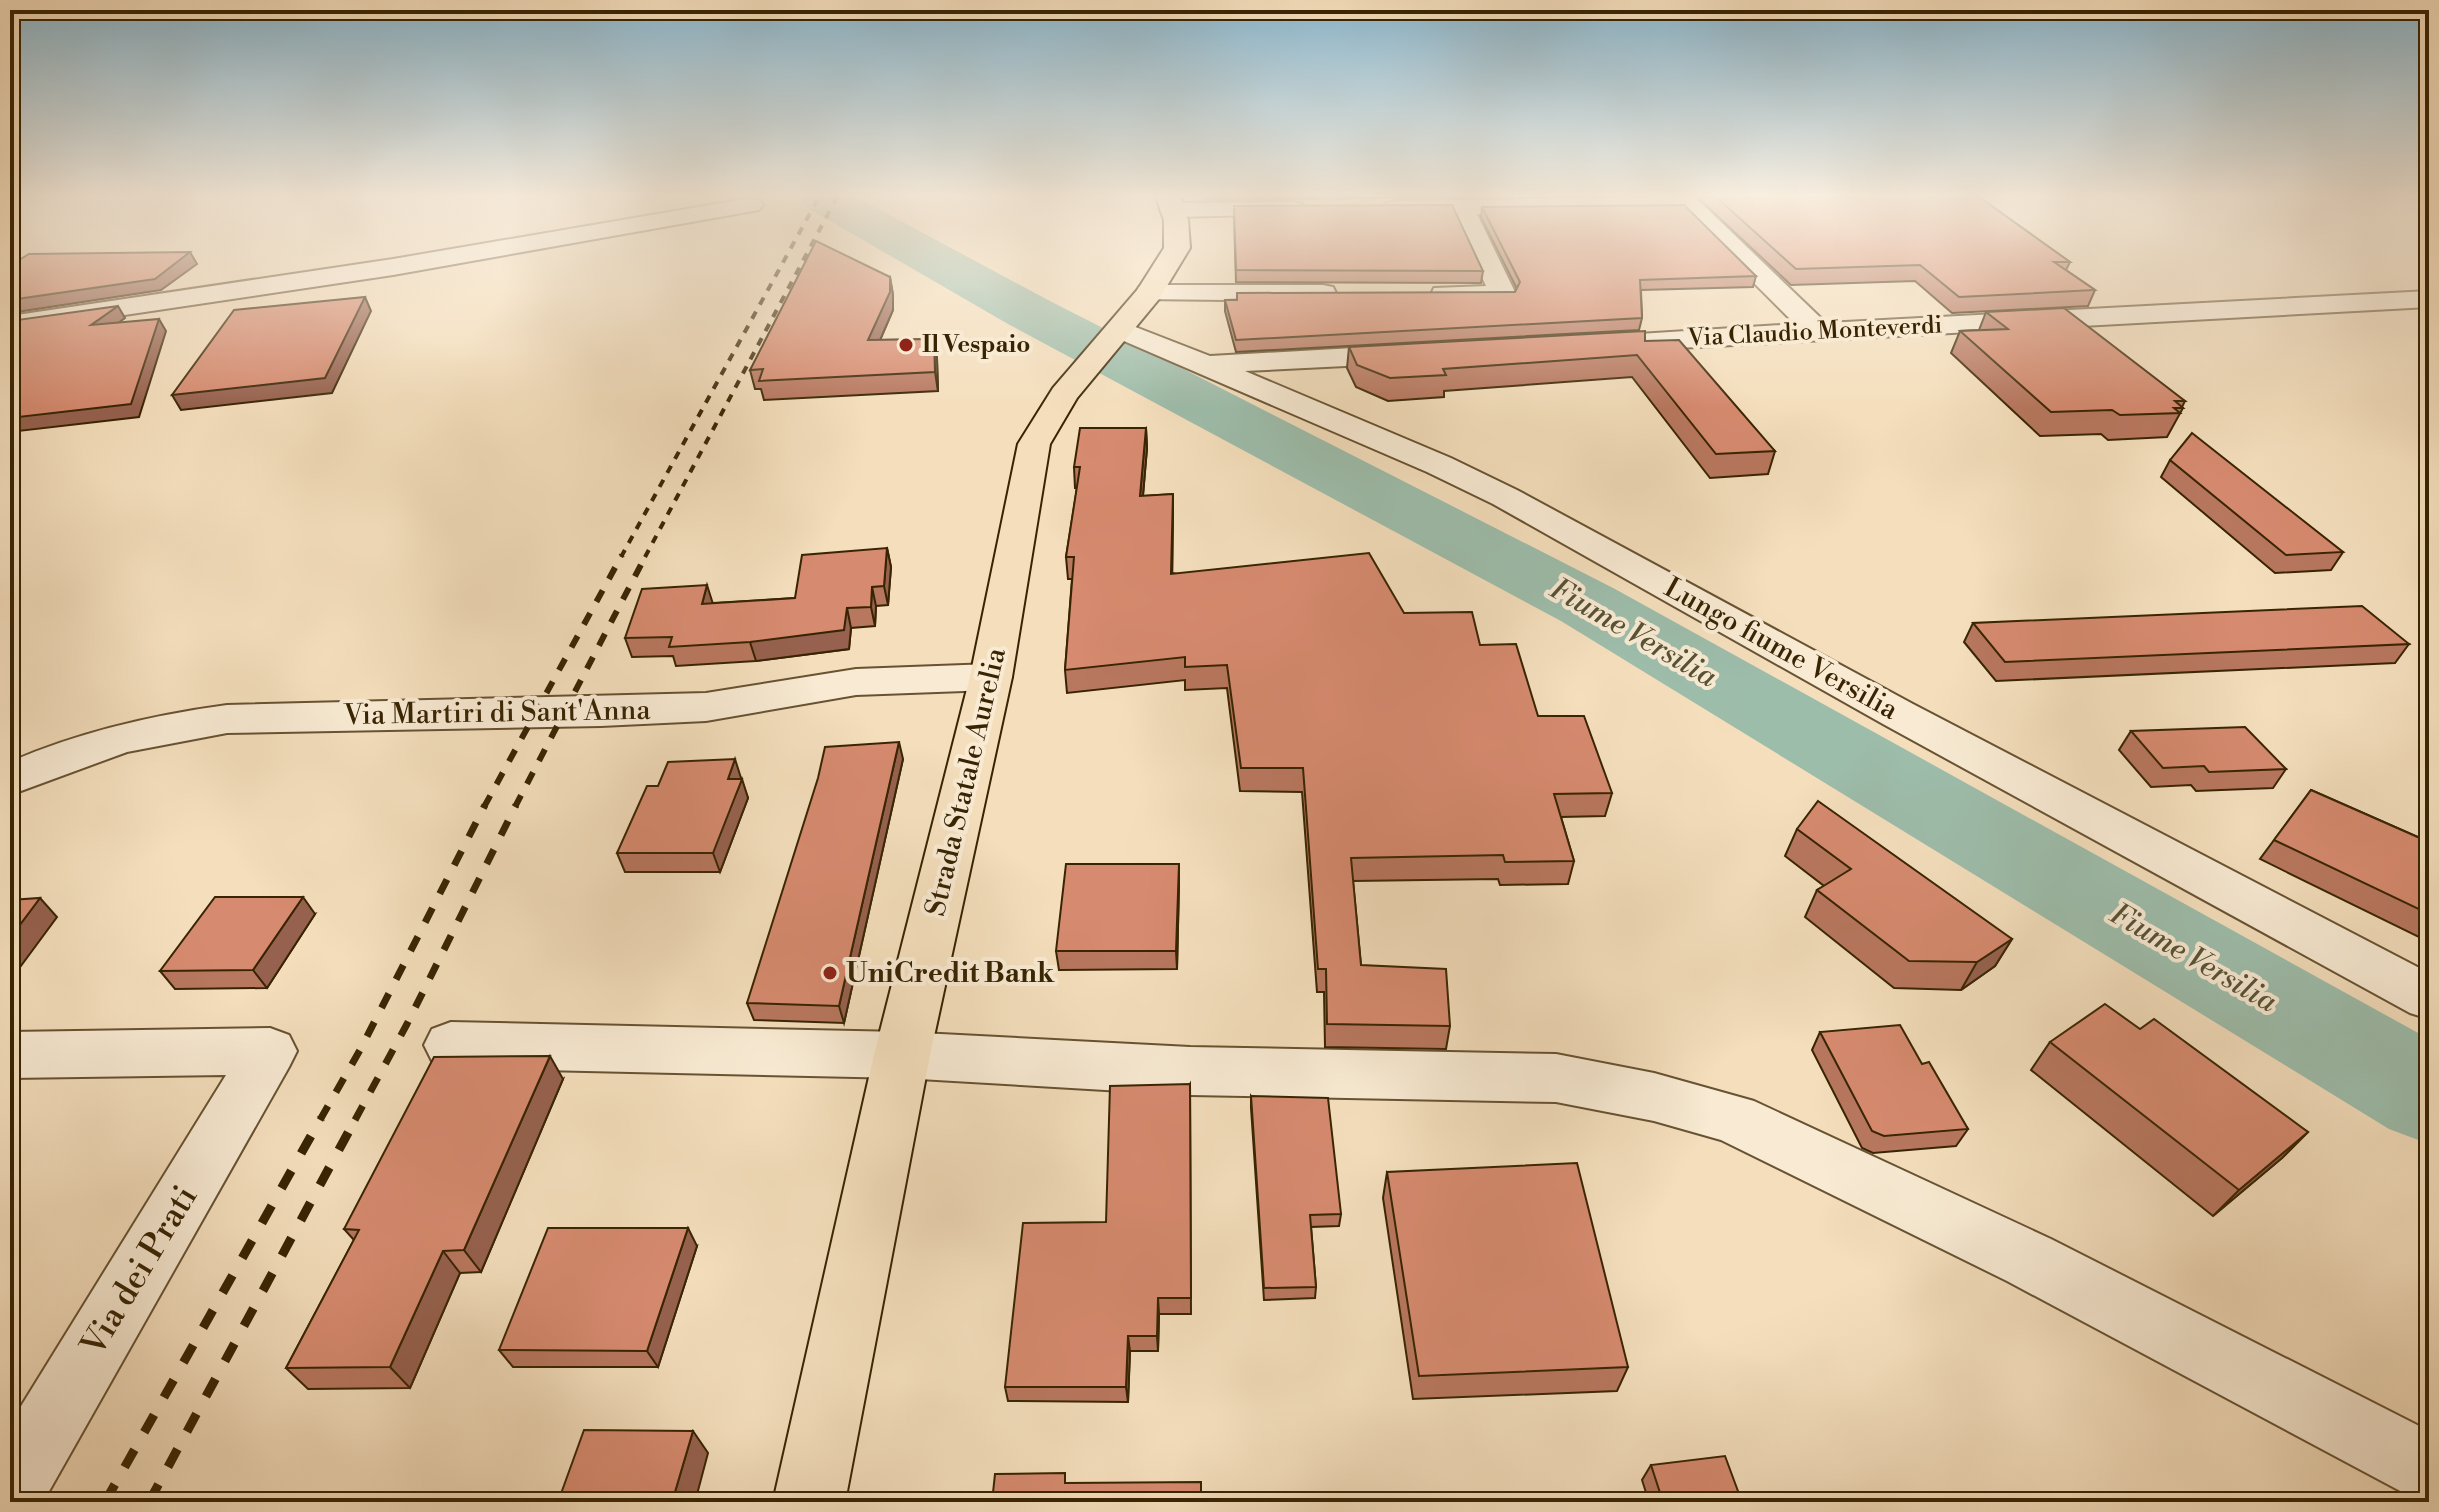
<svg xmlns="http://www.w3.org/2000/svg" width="2439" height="1512" font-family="'Libre Bodoni',serif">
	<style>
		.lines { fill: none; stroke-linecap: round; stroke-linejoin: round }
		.river { fill: #9dbdab; fill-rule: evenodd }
		.street-casing { stroke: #675231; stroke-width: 4 }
		.primary-casing { stroke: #382403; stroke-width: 4 }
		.street { fill: #f8ead3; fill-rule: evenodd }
		.primary { fill: #f4debc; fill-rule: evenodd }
		.rail-far3 { stroke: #382403; stroke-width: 4; stroke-dasharray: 8 8; stroke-linecap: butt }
		.rail-far2 { stroke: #382403; stroke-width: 6; stroke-dasharray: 13 13; stroke-linecap: butt }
		.rail-far1 { stroke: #382403; stroke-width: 7; stroke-dasharray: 16 16; stroke-linecap: butt }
		.rail { stroke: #382403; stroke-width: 9; stroke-dasharray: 20 20; stroke-linecap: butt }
		.wall { fill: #b8775f; stroke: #382403; stroke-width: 2 }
		.shaded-wall { fill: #96614e; stroke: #382403; stroke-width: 2 }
		.building { fill: #d68a6f; stroke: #382403; stroke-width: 2 }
		.poi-dot { fill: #8f2418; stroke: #f8ead3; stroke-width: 3 }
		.labels { text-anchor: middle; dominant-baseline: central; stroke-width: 8; stroke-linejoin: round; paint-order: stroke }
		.far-street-label { font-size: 24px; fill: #382403; stroke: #f8ead3 }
		.far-poi-label { font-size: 24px; font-weight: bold; fill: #382403; stroke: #f8ead3; text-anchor: start }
		.street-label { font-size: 28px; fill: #382403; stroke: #f8ead3 }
		.poi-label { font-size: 28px; font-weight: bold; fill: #382403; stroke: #f8ead3; text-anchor: start }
		.water-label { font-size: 30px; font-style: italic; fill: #565235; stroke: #f8ead3 }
		.near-street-label { font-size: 34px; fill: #382403; stroke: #f8ead3 }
	</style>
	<rect width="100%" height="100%" fill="#f4debc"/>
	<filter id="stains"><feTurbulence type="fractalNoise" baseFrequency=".0025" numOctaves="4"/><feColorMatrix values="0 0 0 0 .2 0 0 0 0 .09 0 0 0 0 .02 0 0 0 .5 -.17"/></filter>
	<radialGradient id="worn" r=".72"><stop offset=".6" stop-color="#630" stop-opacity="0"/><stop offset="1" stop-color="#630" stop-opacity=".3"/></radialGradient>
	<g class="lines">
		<polygon class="river" points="799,197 856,197 1048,300 1615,589 2429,1039 2429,1144 2389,1129 1561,621 1008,324 806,207"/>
		<g class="street-casing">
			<g id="street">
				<polygon points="1670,197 1694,197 1698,200 1826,323 2429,291 2429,307 1586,353 1576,350 1572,344 1576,338 1795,324 1683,212 1477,214 1516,294 1513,300 1503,302 1444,302 1434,300 1431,294 1434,288 1486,286 1453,215 1395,215 1387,213 1383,208 1387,203 1395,201"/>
				<polygon points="751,198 759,200 763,205 759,210 393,275 10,332 10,316 393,259"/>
				<polygon points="1294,202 1302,204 1306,209 1302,214 1172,217 1164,215 1160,210 1164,205 1172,203"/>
				<polygon points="1149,285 1323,285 1333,287 1336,293 1333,299 1323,301 1139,299 1136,293 1139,287"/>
				<polygon points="1120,321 1210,356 1406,345 1416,348 1421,354 1416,360 1406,363 1245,371 1451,458 1517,490 1913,704 2429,973 2429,1019 2410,1013 1883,724 1493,504 1427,472 1110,335 1106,329 1110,323"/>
				<path d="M991 664 1006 668 1012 677 1006 686 991 690 856 695 706 721 601 726 227 733 127 752 10 795V762C79 732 153 715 227 705L706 693 856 669Z"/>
				<polygon points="451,1022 902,1032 1190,1047 1556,1054 1654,1073 1754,1101 2051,1239 2429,1431 2429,1502 2404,1493 2007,1281 1721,1140 1654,1121 1556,1102 1190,1095 902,1078 451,1068 432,1061 424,1045 432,1029"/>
				<polygon points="270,1028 289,1035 297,1051 289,1067 43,1502 10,1502 10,1424 226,1075 10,1078 10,1032"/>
			</g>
		</g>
		<g class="primary-casing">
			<polygon id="primary" points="1156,197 1180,197 1188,220 1190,248 1159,299 1077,398 1050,444 1012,677 930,1055 845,1502 773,1502 874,1055 970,677 1018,444 1053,388 1138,289 1164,248 1164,220"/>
		</g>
		<use href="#street" class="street"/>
		<use href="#primary" class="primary"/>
		<g class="rail-far3">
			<polyline points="621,557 819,197"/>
			<polyline points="645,557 837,197"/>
		</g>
		<g class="rail-far2">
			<polyline points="484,807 622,555"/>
			<polyline points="515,807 646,555"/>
		</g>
		<g class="rail-far1">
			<polyline points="320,1120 360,1050 485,805"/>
			<polyline points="355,1120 407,1024 516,805"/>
		</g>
		<g class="rail">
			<polyline points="105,1502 321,1118"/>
			<polyline points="149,1502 356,1118"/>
		</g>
	</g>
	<g class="wall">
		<polygon points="1207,197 1471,197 1207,200"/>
		<polygon points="1697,197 1979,197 2070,262 2066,270 2095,290 2088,306 1952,313 1915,281 1791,285"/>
		<polygon points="1482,207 1756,276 1753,287 1641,290 1642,318 1639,330 1236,352 1225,311 1225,300 1515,292 1517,289 1481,217"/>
		<polygon points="1234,218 1483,271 1481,283 1236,282"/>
		<polygon points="890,277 893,295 893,310 880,340 934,339 937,358 938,391 764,400 761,389 755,389 750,370"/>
		<polygon points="1986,312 2185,401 2182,407 2183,408 2167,437 2108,440 2101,434 2040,436 1951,353 1960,331 1979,330"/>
		<polygon points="1645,341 1775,451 1768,474 1710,478 1632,377 1444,391 1444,397 1388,401 1356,387 1347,368 1349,347"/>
		<polygon points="1146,428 1147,448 1143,496 1173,494 1172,573 1404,613 1480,645 1538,716 1612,793 1605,816 1561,817 1574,861 1568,884 1500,885 1498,879 1353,881 1361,965 1450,1026 1446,1049 1325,1047 1324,992 1317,992 1302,792 1240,791 1227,688 1185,690 1185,680 1067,693 1065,670 1072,579 1068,579 1066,557 1077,488 1075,488 1074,467"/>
		<polygon points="2170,460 2343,552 2331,570 2275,573 2161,477"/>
		<polygon points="887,548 891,567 888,605 876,606 875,626 851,628 849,649 756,661 676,666 673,656 632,657 625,638 713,603 795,598"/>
		<polygon points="1973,623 2409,644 2395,663 1996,681 1964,642"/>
		<polygon points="2131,731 2286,769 2273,788 2196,791 2191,785 2151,787 2119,750"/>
		<polygon points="903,759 844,1023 754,1020 747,1003"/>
		<polygon points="741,778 748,798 720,872 625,872 617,853 658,786"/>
		<polygon points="2311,790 2429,842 2429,942 2260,859"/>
		<polygon points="1797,829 2012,939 1995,966 1961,990 1894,988 1805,917 1817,890 1824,886 1785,856"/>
		<polygon points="1179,883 1177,969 1059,970 1056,951"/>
		<polygon points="315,914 267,988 175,989 160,971"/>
		<polygon points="2140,1029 2308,1132 2282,1158 2213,1216 2031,1070 2050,1042"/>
		<polygon points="1820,1032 1922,1064 1968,1129 1956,1146 1873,1153 1862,1148 1812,1050"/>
		<polygon points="563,1079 481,1272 460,1273 410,1388 308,1389 286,1368 354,1240 344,1229"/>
		<polygon points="1190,1084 1191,1314 1159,1314 1158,1351 1130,1351 1128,1402 1008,1401 1005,1387"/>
		<polygon points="1251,1096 1341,1214 1339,1226 1311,1227 1316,1287 1315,1298 1264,1300 1251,1108"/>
		<polygon points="1387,1172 1628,1367 1617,1391 1413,1399 1383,1198"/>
		<polygon points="697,1246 658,1367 513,1367 499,1350"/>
		<polygon points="1651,1465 1742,1502 1649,1502 1642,1480"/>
	</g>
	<g class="shaded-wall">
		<polygon points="190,252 197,264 161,290 10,313 10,300"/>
		<polygon points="890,277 893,295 893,310 872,359 868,340"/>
		<polygon points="365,297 371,311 332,393 181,410 172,395"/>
		<polygon points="118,306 125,318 98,338 91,325"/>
		<polygon points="159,319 166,331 139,417 10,432 10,418"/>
		<polygon points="934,339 937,358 938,391 935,372"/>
		<polygon points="1146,428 1147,448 1141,518 1140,496"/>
		<polygon points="1173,494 1173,515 1172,596 1171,574"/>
		<polygon points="887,548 891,567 888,605 884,586"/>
		<polygon points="707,585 713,604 702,604"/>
		<polygon points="872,587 876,606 875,626 871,607"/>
		<polygon points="847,608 851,628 849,649 756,661 750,642"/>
		<polygon points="899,742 903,759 844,1023 839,1006"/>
		<polygon points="735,759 741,778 736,794 742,779 748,798 720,872 713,853 728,779"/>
		<polygon points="1179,864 1179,883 1177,969 1176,951"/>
		<polygon points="303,897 315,914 267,988 253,970"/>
		<polygon points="40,898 57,917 12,978 10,976 10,938"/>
		<polygon points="2012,939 1995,966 1961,990 1977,962"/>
		<polygon points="550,1056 563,1079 481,1272 464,1250"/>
		<polygon points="2308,1132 2282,1158 2213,1216 2239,1190"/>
		<polygon points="688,1228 697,1246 658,1367 647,1351"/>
		<polygon points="443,1251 460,1273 410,1388 390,1367"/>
		<polygon points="1158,1298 1159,1314 1158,1351 1157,1336"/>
		<polygon points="1128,1336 1130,1351 1128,1402 1126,1387"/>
		<polygon points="693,1431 708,1453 695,1502 672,1502"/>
	</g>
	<g class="building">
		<polygon points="1716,197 1979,197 2070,262 2054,262 2095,290 1959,297 1920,265 1796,269"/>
		<polygon points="1452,205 1483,271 1236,270 1234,206"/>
		<polygon points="1684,205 1756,276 1640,280 1642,318 1236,340 1225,300 1237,300 1237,293 1515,292 1520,282 1482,207"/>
		<polygon points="816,241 890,277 890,292 868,340 934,339 935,372 759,381 763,369 750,370"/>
		<polygon points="190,252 155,279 10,300 10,260 19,260 29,254"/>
		<polygon points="365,297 325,378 172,395 234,310"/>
		<polygon points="118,306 91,325 159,319 131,404 10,418 10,321"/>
		<polygon points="2064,308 2185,401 2175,401 2183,408 2174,408 2180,413 2120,415 2112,410 2051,412 1960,331 2008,329 1986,312"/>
		<polygon points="1645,331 1645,341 1679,340 1775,451 1716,454 1637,355 1443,369 1446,375 1390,378 1357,365 1349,347"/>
		<polygon points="1080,428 1146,428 1140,496 1173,494 1171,574 1369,553 1404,613 1472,612 1480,645 1516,644 1538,716 1584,716 1612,793 1554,794 1574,861 1505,862 1503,855 1351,858 1361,965 1446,969 1450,1026 1327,1024 1326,969 1318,969 1303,768 1241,768 1227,665 1185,667 1185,657 1065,670 1074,557 1066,557 1080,467 1074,467"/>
		<polygon points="2192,433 2343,552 2286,555 2170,460"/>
		<polygon points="887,548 884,586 872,587 871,607 847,608 844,630 750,642 669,647 672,637 625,638 642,589 707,585 702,604 795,598 802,555"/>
		<polygon points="2362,606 2409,644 2005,662 1973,623"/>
		<polygon points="2245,727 2286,769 2209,772 2204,766 2163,768 2131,731"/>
		<polygon points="899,742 839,1006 747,1003 818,778 825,747"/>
		<polygon points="735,759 728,779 742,779 713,853 617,853 647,786 658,786 668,762"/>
		<polygon points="2311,790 2429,842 2429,914 2274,840"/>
		<polygon points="1818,801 2012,939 1977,962 1909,961 1817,890 1851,869 1797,829"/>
		<polygon points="1066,864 1179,864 1176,951 1056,951"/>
		<polygon points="215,897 303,897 253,970 160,971"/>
		<polygon points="40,898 10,938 10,900"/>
		<polygon points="2105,1004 2140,1029 2154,1019 2308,1132 2239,1190 2050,1042"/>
		<polygon points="1900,1025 1922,1064 1929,1062 1968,1129 1884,1136 1872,1131 1820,1032"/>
		<polygon points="550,1056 464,1250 443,1251 390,1367 286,1368 359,1230 344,1229 434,1057"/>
		<polygon points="1190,1084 1191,1298 1158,1298 1157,1336 1128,1336 1126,1387 1005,1387 1023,1223 1106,1222 1110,1086"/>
		<polygon points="1251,1096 1328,1098 1341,1214 1310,1215 1316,1287 1264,1288"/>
		<polygon points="1577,1163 1628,1367 1419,1376 1387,1172"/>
		<polygon points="548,1228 688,1228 647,1351 499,1350"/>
		<polygon points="584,1430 693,1431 672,1502 558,1502"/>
		<polygon points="1725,1456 1742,1502 1663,1502 1651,1465"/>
		<polygon points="1065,1473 1065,1483 1201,1482 1201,1502 992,1502 995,1474"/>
	</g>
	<linearGradient id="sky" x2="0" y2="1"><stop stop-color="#8ab8d0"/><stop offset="0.48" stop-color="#faf0e1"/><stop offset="1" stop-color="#faf0e1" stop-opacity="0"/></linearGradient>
	<rect width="2439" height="408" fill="url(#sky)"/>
	<g class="poi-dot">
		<circle cx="906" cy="345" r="8"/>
		<circle cx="830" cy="973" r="8"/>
	</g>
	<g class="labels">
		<g class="far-street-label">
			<text transform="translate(1815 332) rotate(-3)">Via Claudio Monteverdi</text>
		</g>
		<g class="far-poi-label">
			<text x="922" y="345">Il Vespaio</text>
		</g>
		<g class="street-label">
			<text transform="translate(1781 649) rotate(29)">Lungo fiume Versilia</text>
			<text transform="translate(497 713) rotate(-1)">Via Martiri di Sant'Anna</text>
			<text transform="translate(966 782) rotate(-77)">Strada Statale Aurelia</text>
		</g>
		<g class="poi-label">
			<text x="846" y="973">UniCredit Bank</text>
		</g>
		<g class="water-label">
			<text transform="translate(1633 633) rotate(30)">Fiume Versilia</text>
			<text transform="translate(2193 958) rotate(30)">Fiume Versilia</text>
		</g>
		<g class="near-street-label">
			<text transform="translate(140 1271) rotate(-59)">Via dei Prati</text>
		</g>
	</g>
	<rect width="2439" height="1512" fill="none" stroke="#f4debc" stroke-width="40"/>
	<rect x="12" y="12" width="2415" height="1488" fill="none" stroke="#382403" stroke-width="4"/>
	<rect x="20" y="20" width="2399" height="1472" fill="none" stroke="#382403" stroke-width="2"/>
	<rect width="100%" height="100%" filter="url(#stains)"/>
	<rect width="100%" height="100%" fill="url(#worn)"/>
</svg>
